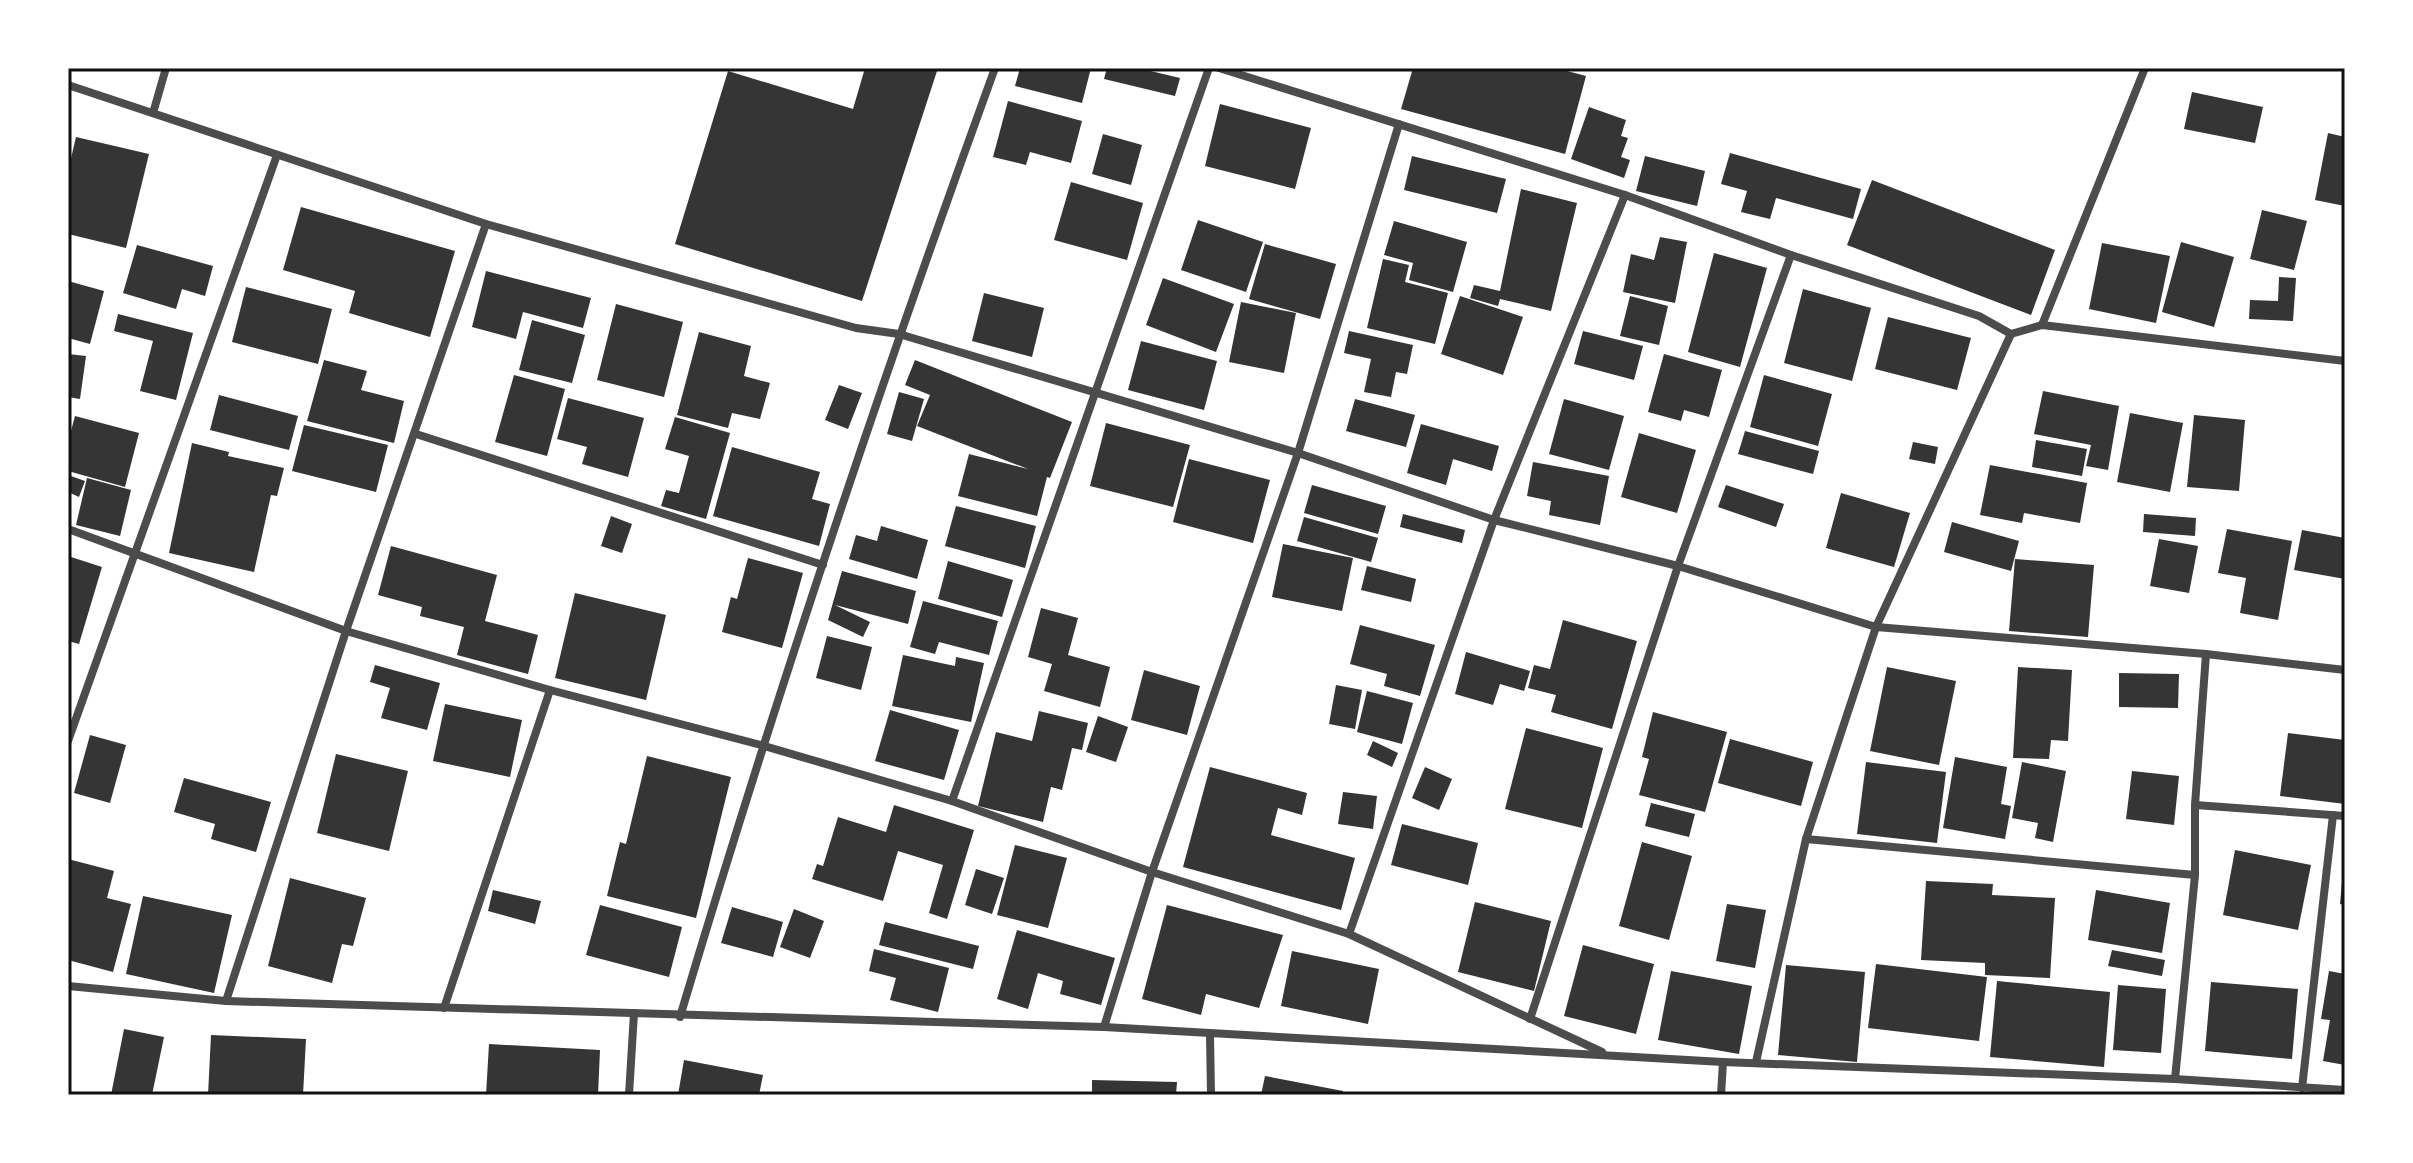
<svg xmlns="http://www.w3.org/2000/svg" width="2413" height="1163" font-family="Karla,sans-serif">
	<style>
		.building { fill: #353535 }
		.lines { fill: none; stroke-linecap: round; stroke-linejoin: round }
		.minor { stroke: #4c4c4c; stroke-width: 8 }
		.neatline { fill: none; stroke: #111; stroke-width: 3 }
	</style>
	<rect width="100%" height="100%" fill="#fff"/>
	<g class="building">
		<polygon points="865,68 938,68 862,301 675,244 728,71 853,109"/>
		<polygon points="1020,68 1091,68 1082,103 1015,86"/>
		<polygon points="1107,68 1138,68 1180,78 1175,96 1104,79"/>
		<polygon points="1413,68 1556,68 1586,76 1565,154 1401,109"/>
		<polygon points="2192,92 2263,107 2255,143 2184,129"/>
		<polygon points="1008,101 1082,121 1071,163 1030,152 1026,165 993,157"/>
		<polygon points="1220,104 1311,128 1295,189 1205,166"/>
		<polygon points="1589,107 1626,120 1621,136 1628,138 1621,157 1630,160 1624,178 1571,159"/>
		<polygon points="2328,133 2345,137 2345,206 2315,200"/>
		<polygon points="1103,134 1142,145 1131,185 1092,174"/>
		<polygon points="76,137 149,154 126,248 68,234 68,171"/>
		<polygon points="1730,153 1861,189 1853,219 1776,198 1770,219 1741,212 1747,191 1721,184"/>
		<polygon points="1412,156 1506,179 1497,213 1404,190"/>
		<polygon points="1645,156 1705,171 1697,206 1636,191"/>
		<polygon points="1872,180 2055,250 2031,315 1847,245"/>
		<polygon points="1071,182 1143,203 1127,260 1054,240"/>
		<polygon points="1521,189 1577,203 1551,311 1500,299 1498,306 1470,298 1474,285 1500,291"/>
		<polygon points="301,207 455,251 430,337 349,313 355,291 283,270"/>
		<polygon points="2262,210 2307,221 2294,270 2250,259"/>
		<polygon points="1198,220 1263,242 1246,292 1181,270"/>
		<polygon points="1394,221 1467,242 1453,292 1409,280 1413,263 1384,255"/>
		<polygon points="1660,237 1687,242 1675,303 1623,292 1631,254 1654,260"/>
		<polygon points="2181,242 2234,257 2214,327 2162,312"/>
		<polygon points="2102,243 2170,256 2156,323 2089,309"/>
		<polygon points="1265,244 1336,264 1320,319 1249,299"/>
		<polygon points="137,245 213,266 205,296 182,289 176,309 123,293"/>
		<polygon points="1714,253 1767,268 1740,367 1688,352"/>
		<polygon points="1383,259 1409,265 1405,282 1448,293 1435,344 1367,328"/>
		<polygon points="486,271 591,298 583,328 523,312 516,339 472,327"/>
		<polygon points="2279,277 2296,278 2293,321 2249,319 2250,300 2278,301"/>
		<polygon points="1163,278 1234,304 1216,352 1146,325"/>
		<polygon points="68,281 104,291 90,344 68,338"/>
		<polygon points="246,287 332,309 318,364 232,342"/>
		<polygon points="1803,289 1871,308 1852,381 1784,363"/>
		<polygon points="984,293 1044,308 1032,357 972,341"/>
		<polygon points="1460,296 1523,317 1503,375 1441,354"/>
		<polygon points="1630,296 1668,306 1659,345 1620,336"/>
		<polygon points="1241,302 1296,313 1284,373 1229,362"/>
		<polygon points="616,304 683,322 664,397 597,380"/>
		<polygon points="118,314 193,333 176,400 140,391 153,341 114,331"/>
		<polygon points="1888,317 1971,338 1957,390 1875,369"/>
		<polygon points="532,320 585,335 572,383 519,370"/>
		<polygon points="1349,331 1413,345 1407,374 1396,372 1391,397 1364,392 1371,359 1344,353"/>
		<polygon points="1583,331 1643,346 1634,380 1574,364"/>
		<polygon points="699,332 751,346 744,376 770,383 760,419 732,413 728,428 677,415"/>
		<polygon points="1141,341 1217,361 1204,410 1128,390"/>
		<polygon points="68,354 86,356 80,399 68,397"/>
		<polygon points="1664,354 1722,370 1709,417 1684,410 1681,421 1648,412"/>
		<polygon points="324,360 367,371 361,390 404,401 394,443 307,421"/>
		<polygon points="915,360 1072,422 1050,478 1047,477 1037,516 958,496 969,454 1028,469 917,426 930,395 905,385"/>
		<polygon points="514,375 565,389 547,456 495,442"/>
		<polygon points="1764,375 1832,394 1818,446 1750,427"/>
		<polygon points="839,385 862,393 848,429 825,420"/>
		<polygon points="2043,391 2119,406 2108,470 2086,466 2091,445 2034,434"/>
		<polygon points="899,392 924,399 912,441 887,434"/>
		<polygon points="219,395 298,416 289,450 210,430"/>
		<polygon points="568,398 644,418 628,477 582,464 587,447 557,439"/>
		<polygon points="1355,399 1415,415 1406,447 1346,431"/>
		<polygon points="1564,399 1624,416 1609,470 1549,454"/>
		<polygon points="2130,413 2183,423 2170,492 2117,482"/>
		<polygon points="2194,415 2245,420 2239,491 2187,487"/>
		<polygon points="75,416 139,433 125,487 68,471 68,442"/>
		<polygon points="675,417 730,433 706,519 661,506 666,490 679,493 689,456 665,449"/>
		<polygon points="1106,423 1190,445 1173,507 1090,486"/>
		<polygon points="1421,424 1499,446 1492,471 1453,459 1446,485 1407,473"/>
		<polygon points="304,425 388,445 376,492 292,471"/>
		<polygon points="1745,431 1819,451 1813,474 1738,454"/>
		<polygon points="1639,433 1696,450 1677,513 1621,497"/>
		<polygon points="2036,440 2087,449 2082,476 2032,467"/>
		<polygon points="1913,442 1938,447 1935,464 1909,459"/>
		<polygon points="192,443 229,452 228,456 284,468 277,496 271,495 254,572 169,553"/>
		<polygon points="732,447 820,472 812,499 830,504 819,546 713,516"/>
		<polygon points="1189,459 1270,480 1253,543 1173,522"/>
		<polygon points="1533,462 1609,476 1600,525 1549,515 1551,501 1527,496"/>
		<polygon points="1990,465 2087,483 2080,523 2024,513 2022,523 1980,515"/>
		<polygon points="68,475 85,481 79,497 68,492"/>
		<polygon points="87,478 131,490 120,536 76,525"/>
		<polygon points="1312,485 1386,506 1378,534 1304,513"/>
		<polygon points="1726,485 1784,504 1776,527 1718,507"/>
		<polygon points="1841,493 1910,513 1894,567 1826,548"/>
		<polygon points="956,506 1036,526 1025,568 945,546"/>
		<polygon points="1403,514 1465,530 1462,543 1400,527"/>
		<polygon points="2144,514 2196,518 2195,536 2143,532"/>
		<polygon points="611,516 632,524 622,553 601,546"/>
		<polygon points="1304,517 1378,538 1371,562 1297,541"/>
		<polygon points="1952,522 2019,541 2011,571 1944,552"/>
		<polygon points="881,526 928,540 917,579 849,559 856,535 877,541"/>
		<polygon points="2227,529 2292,541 2278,620 2240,613 2246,578 2218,573"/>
		<polygon points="2302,530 2345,538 2345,579 2294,570"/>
		<polygon points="2159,539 2198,546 2189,593 2150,586"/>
		<polygon points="1283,544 1353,558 1342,611 1272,597"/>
		<polygon points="391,546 497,575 485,621 538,635 528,674 457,655 464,627 420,616 422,607 378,595"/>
		<polygon points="68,556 102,567 79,644 68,641"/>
		<polygon points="748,558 803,573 782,648 722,632 731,597 737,599"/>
		<polygon points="2015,559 2094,565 2088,637 2009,631"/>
		<polygon points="948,561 1013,580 1002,617 938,599"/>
		<polygon points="1367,566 1416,579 1411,602 1361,590"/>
		<polygon points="842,571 916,591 908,624 835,605 870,622 863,637 828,620"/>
		<polygon points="575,593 666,615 646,700 555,678"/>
		<polygon points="923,601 998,621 989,655 939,642 935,654 910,647"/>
		<polygon points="1041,608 1078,618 1068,655 1110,667 1100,707 1044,691 1052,664 1028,657"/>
		<polygon points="1563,620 1637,641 1612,729 1551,712 1556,695 1528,688 1534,665 1550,669"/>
		<polygon points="1360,625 1435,645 1420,696 1384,686 1387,674 1350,664"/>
		<polygon points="827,636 872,647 861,690 816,678"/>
		<polygon points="1466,652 1530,671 1524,691 1500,684 1493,705 1455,694"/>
		<polygon points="903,655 955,666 956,657 984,663 971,722 892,706"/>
		<polygon points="375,665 440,683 427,730 381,718 390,688 370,682"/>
		<polygon points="1887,667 1956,681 1939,765 1870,751"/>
		<polygon points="2018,667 2072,670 2068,741 2051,740 2049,759 2013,758"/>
		<polygon points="1144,670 1200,686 1187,735 1131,720"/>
		<polygon points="2119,673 2179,674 2178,708 2119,707"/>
		<polygon points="1336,685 1362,690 1355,729 1329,724"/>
		<polygon points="1367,691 1413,703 1402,744 1357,732"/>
		<polygon points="445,704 522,720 510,777 433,761"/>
		<polygon points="890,710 959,730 944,780 875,761"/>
		<polygon points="1039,711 1088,723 1082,750 1072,748 1062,790 1051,787 1043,822 978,806 996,732 1032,741"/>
		<polygon points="1653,712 1727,732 1705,812 1639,795 1649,759 1642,757"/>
		<polygon points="1098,716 1128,727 1116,762 1086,752"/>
		<polygon points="1526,728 1603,748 1582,828 1505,809"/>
		<polygon points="2288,733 2345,740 2345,804 2280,796"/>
		<polygon points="90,735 126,745 110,803 74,793"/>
		<polygon points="1730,739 1813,762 1801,806 1718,783"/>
		<polygon points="1373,741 1398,753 1392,767 1367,755"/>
		<polygon points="336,754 408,771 389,851 317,833"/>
		<polygon points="647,756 731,777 696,918 607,896 620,842 626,844"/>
		<polygon points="1955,757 2007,767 2001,804 2011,806 2005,839 1943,828"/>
		<polygon points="1866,762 1946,772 1937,843 1857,834"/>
		<polygon points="2022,762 2066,771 2053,842 2035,838 2038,823 2012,818"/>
		<polygon points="1210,767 1307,793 1302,815 1278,808 1271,835 1355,858 1341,910 1183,867"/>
		<polygon points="1425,767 1452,779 1439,810 1412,798"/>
		<polygon points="2132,771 2179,776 2174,825 2126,819"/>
		<polygon points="184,778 271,802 256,852 211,839 215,824 174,812"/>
		<polygon points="1343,792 1377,796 1373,829 1338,824"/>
		<polygon points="1651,803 1695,814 1689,837 1645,826"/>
		<polygon points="894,805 974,830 947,919 929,913 943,865 898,851 883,901 812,879 817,864 823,866 838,817 886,832"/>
		<polygon points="1402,824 1478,843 1468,885 1391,865"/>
		<polygon points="1642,842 1692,856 1669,940 1619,926"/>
		<polygon points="1015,845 1067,858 1048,928 997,915"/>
		<polygon points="2235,850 2311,865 2298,930 2223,915"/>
		<polygon points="68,859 114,871 107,898 131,904 113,972 68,960"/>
		<polygon points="976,869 1004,878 992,914 965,905"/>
		<polygon points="2343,871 2345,871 2345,905 2340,904"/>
		<polygon points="290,878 366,898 353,946 342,944 332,983 268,966"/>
		<polygon points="1926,881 1993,884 1992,895 2055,898 2050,978 1985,975 1985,963 1921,960"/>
		<polygon points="493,890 541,901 535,924 488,911"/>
		<polygon points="2096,890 2170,903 2162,953 2088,940"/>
		<polygon points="143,896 232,915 214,993 126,974"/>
		<polygon points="1475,902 1551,921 1534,991 1458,972"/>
		<polygon points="1727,904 1766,910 1755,968 1716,961"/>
		<polygon points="600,905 682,927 669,977 586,955"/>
		<polygon points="1167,905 1283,935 1259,1008 1206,994 1201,1015 1142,999"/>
		<polygon points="732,907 783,922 773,957 721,943"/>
		<polygon points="794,909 824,921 810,958 780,947"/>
		<polygon points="885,922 979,946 973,969 879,945"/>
		<polygon points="1017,930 1115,958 1101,1005 1060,994 1063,981 1038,973 1028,1009 997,999"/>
		<polygon points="1583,945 1654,964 1636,1034 1564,1016"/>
		<polygon points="874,949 949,968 938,1012 890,1000 896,978 869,971"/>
		<polygon points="2112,950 2165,960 2162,976 2108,966"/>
		<polygon points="1292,951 1379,969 1368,1024 1281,1006"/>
		<polygon points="1876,964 1987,977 1979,1041 1868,1028"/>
		<polygon points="1786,965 1865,972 1857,1062 1778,1055"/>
		<polygon points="1671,971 1752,986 1739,1054 1658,1040"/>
		<polygon points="2329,971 2345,974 2345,1065 2323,1061 2330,1020 2321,1019"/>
		<polygon points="1997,981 2110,992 2104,1067 1990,1057"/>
		<polygon points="2211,982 2298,989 2292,1059 2205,1051"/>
		<polygon points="2118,985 2166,989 2161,1053 2113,1050"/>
		<polygon points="124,1029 164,1037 152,1095 111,1095"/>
		<polygon points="211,1035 306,1039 303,1095 208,1095"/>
		<polygon points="489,1044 600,1050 598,1095 486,1095"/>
		<polygon points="684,1060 763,1075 759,1095 678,1095"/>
		<polygon points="1265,1076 1343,1091 1343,1095 1261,1095"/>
		<polygon points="1092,1080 1177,1082 1176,1095 1092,1095"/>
	</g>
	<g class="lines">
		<g class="minor">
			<polyline points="1219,68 1625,195 1791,255 1979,316 2011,334 2042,325 2345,361"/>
			<polyline points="68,85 486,224 856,328 899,334 1298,453 1494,520 1678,566 1876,627 2206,654 2345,670"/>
			<polyline points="153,113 166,68"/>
			<polyline points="2042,325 2145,68"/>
			<polyline points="416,434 823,565"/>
			<polyline points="68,529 346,631 550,690 761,745 952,801 1152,872 1349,934 1602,1052"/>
			<polyline points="68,741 277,155"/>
			<polyline points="952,801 1209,68"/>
			<polyline points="2195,805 2345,816"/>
			<polyline points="1806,839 2195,875"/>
			<polyline points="1349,934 1494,520 1625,195"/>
			<polyline points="68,986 226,1001 1104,1027 1723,1062 2175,1079 2345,1090"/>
			<polyline points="226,1001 346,631 486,224"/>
			<polyline points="444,1008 550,690"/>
			<path d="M680 1017C775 698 881 382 995 68"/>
			<polyline points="1530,1019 1678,566 1791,255"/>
			<polyline points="1104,1027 1152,872 1298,453 1399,124"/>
			<polyline points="1210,1035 1211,1095"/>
			<polyline points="1756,1062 1806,839 1876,627 2011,334"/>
			<polyline points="2175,1079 2195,875 2195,805 2206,654"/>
			<polyline points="2302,1088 2333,815"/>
			<polyline points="629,1095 634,1013"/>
			<polyline points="1721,1095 1723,1062"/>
		</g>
	</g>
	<rect width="2413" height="1163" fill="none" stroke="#ffffff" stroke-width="140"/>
	<rect x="70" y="70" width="2273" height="1023" class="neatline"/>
</svg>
